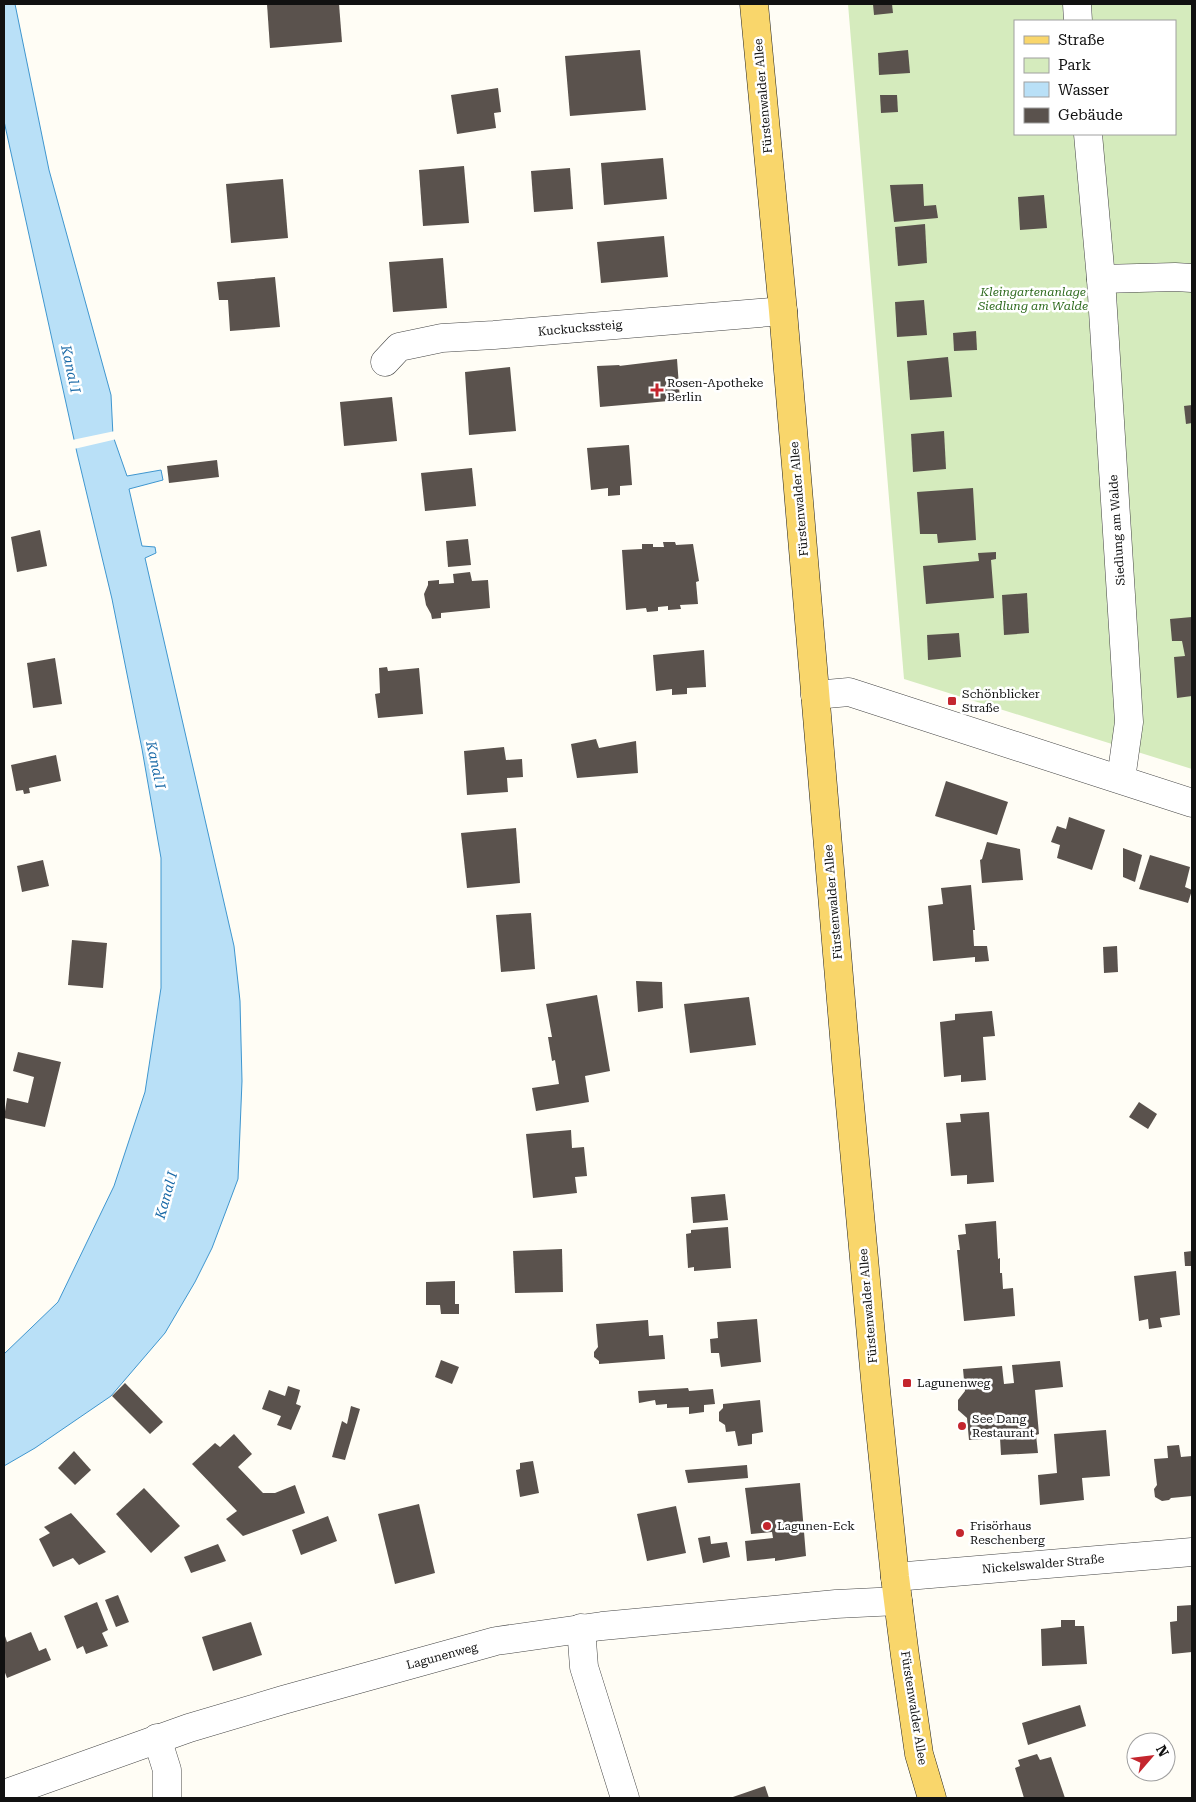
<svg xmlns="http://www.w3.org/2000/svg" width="1196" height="1802" font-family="'Roboto Serif',serif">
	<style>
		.green { fill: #d5ebbd; fill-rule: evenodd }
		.water { fill: #b9e0f7; stroke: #3f96cf }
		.pier { fill: #fffdf5 }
		.building { fill: #5a524d }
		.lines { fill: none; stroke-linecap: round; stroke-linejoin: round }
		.minor-casing { stroke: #444; stroke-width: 29 }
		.major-casing { stroke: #222; stroke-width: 29 }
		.minor { stroke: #fff; stroke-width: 28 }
		.major { stroke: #f9d66b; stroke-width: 28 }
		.poi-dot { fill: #c4262e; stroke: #fff; stroke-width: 2 }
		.labels { text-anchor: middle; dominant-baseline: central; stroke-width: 5; stroke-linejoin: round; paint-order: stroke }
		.street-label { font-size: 12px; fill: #111; stroke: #fff }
		.park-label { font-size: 12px; font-style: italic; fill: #2f6b1f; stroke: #fff }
		.poi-label { font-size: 12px; fill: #111; stroke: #fff; text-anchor: start }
		.water-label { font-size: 14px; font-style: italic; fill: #1768a6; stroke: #fff }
	</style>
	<rect width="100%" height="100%" fill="#fffdf5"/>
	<path class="green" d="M848 4H1192V769L904 679ZM1015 21H1175V134H1015Z"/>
	<polygon class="water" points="4,4 15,4 49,170 111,395 113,436 127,476 161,470 163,480 129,489 142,546 155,547 156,553 145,558 234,946 240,1001 242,1081 238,1179 212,1248 195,1282 165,1333 111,1396 35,1448 4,1466 4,1354 58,1302 114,1186 145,1092 161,988 161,858 142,749 112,599 77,453 4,121"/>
	<polygon class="pier" points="115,431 117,439 74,449 72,440"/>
	<g class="building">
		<polygon points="267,4 339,4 342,42 270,48"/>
		<polygon points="873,4 892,4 893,13 874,15"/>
		<polygon points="640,50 646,110 570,116 565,56"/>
		<polygon points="908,50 910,73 879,75 878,53"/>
		<polygon points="498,88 501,112 494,113 496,128 457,134 451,95"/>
		<polygon points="880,95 897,95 898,112 881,113"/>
		<polygon points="663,158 667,199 604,205 601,163"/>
		<polygon points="464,166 469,223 423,226 419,170"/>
		<polygon points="570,168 573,209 534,212 531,171"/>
		<polygon points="283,179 288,238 231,243 226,184"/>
		<polygon points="923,184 924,206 936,205 938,218 894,222 890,185"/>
		<polygon points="1044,195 1047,228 1020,230 1018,197"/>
		<polygon points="925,224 927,263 898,266 895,227"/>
		<polygon points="664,236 668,277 601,283 597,242"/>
		<polygon points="443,258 447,308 393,312 389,262"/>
		<polygon points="275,277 280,327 230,331 228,300 219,300 217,282"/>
		<polygon points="924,300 927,335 897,337 895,302"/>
		<polygon points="976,331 977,350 954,351 953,333"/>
		<polygon points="948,357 952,397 910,400 907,361"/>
		<polygon points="677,359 680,400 600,407 597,366 620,365 619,366"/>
		<polygon points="510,367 516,431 469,435 465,372"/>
		<polygon points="392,397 397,441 344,446 340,402"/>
		<polygon points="1192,405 1192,423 1186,424 1184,406"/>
		<polygon points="944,431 946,469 913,472 911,434"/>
		<polygon points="629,445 632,485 620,486 620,495 608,496 608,488 591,490 587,448"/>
		<polygon points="217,460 219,477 169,483 167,466"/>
		<polygon points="472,468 476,506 425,511 421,473"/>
		<polygon points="973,488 976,540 938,543 937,534 920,534 917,492"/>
		<polygon points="40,530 47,566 17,572 11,537"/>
		<polygon points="468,539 471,565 448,567 446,541"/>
		<polygon points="663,542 675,542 676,545 693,544 699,581 696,582 698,604 680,605 681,609 668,610 668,606 658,607 658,611 647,612 646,608 626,610 622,550 642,549 642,544 653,544 653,547 664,547"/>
		<polygon points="996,552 996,559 991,560 994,598 926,604 923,566 979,561 978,553"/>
		<polygon points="470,572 472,581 488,580 490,608 441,613 441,618 432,619 431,614 426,605 424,594 428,585 428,581 439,580 439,584 454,583 453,574"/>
		<polygon points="1027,593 1029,633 1004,635 1002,595"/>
		<polygon points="1192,617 1192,696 1177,698 1174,657 1185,656 1182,641 1172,641 1170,619"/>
		<polygon points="959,633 961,657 928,660 927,635"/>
		<polygon points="704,650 706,687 687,688 687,694 672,695 672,689 656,691 653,655"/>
		<polygon points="55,658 62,704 33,708 27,663"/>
		<polygon points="387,667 388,671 419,668 423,714 378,718 375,694 380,693 379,668"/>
		<polygon points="596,739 599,748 636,741 638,773 577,778 571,744"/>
		<polygon points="504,747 506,760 522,759 523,777 507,778 508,792 467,795 464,751"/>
		<polygon points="56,755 61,781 29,788 30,793 24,794 23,790 16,791 11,765"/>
		<polygon points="946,781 1008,802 997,835 935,816"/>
		<polygon points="1069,817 1105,830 1092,870 1057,858 1060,845 1051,842 1057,826 1066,829"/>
		<polygon points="516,828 520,883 467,888 461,833"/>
		<polygon points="987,842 1020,849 1023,880 982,883 980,860 982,859"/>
		<polygon points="1123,848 1142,855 1135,882 1123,877"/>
		<polygon points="1150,855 1190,867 1185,887 1192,890 1188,903 1139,889"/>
		<polygon points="43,860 49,886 22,892 17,866"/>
		<polygon points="971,885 975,930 973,930 974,946 987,946 989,961 975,962 975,957 933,961 928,906 943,904 941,888"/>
		<polygon points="531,913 535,969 501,972 496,915"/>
		<polygon points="72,940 107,943 103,988 68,985"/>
		<polygon points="1117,946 1118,972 1104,973 1103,947"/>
		<polygon points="636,981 662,982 663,1008 638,1012"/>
		<polygon points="597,995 610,1071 585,1076 589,1102 536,1111 532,1088 559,1084 555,1060 552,1061 548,1037 552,1037 546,1004"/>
		<polygon points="749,997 756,1045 690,1053 684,1004"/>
		<polygon points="992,1011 995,1036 983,1037 986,1080 961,1082 961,1075 944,1077 940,1022 955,1020 955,1014"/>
		<polygon points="18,1052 61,1062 45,1127 4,1118 7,1098 28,1103 34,1077 13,1071"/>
		<polygon points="1139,1102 1157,1114 1148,1129 1129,1117"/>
		<polygon points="989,1112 994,1182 967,1184 967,1175 951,1176 946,1123 961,1122 960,1114"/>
		<polygon points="571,1130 572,1148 584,1147 587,1176 575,1177 577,1193 533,1198 526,1134"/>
		<polygon points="725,1194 728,1220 693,1223 691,1197"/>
		<polygon points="996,1221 998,1259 1000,1258 1000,1273 1002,1273 1003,1289 1013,1288 1015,1316 964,1321 957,1250 960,1250 958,1235 966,1234 965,1224"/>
		<polygon points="728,1227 731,1268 694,1271 694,1267 688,1268 686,1234 691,1233 691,1230"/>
		<polygon points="562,1249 563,1292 515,1293 513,1251"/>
		<polygon points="1192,1251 1192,1266 1185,1266 1184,1252"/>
		<polygon points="1176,1271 1180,1315 1160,1318 1162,1327 1149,1329 1148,1319 1139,1321 1134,1276"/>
		<polygon points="455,1281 455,1304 459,1304 459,1314 441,1314 440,1305 426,1305 426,1282"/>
		<polygon points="757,1319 761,1362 721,1367 719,1353 711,1353 710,1339 718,1338 717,1322"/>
		<polygon points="648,1320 649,1336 663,1335 665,1359 599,1364 599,1361 594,1357 594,1352 598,1347 596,1324"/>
		<polygon points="441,1360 459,1367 452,1384 435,1377"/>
		<polygon points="1060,1361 1063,1387 1035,1390 1039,1434 1036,1435 1038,1453 1001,1455 1000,1438 969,1440 967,1418 958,1410 958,1400 965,1391 963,1369 1002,1366 1004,1384 1014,1383 1012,1365"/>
		<polygon points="125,1383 163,1422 150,1434 112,1396"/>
		<polygon points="288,1386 300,1390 296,1404 301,1406 291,1430 277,1425 281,1416 262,1409 269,1390 285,1396"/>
		<polygon points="688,1388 689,1391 713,1389 715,1404 704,1405 704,1412 689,1414 689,1407 667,1408 667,1404 656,1405 655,1400 639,1403 638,1391"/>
		<polygon points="760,1400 763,1432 752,1434 752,1444 738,1446 735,1431 726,1432 725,1425 719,1421 719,1412 723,1408 723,1404"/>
		<polygon points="351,1406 360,1409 345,1460 332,1457 342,1421 347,1424"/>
		<polygon points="1106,1430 1110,1476 1082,1478 1084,1500 1040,1505 1038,1475 1057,1473 1054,1434"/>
		<polygon points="234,1434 252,1454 238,1467 263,1493 275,1493 295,1485 305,1513 243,1536 226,1519 237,1511 192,1464 215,1443 220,1447"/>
		<polygon points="1179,1445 1181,1457 1192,1456 1192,1496 1171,1498 1169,1500 1162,1501 1155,1497 1154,1489 1157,1485 1154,1459 1168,1458 1167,1446"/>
		<polygon points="74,1451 91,1470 75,1485 58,1468"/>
		<polygon points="533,1461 539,1493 520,1497 516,1470 520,1469 520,1463"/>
		<polygon points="747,1465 748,1478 688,1483 685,1470"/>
		<polygon points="800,1483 806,1556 775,1561 775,1558 747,1561 745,1541 773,1538 772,1532 751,1534 745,1488"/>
		<polygon points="144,1488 180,1526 151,1553 116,1514"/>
		<polygon points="419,1504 435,1573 395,1584 378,1514"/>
		<polygon points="676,1506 686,1553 647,1561 637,1514"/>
		<polygon points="71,1513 106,1552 79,1565 73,1558 53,1567 39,1539 50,1533 44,1527"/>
		<polygon points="328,1516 337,1541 301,1555 292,1530"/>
		<polygon points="710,1536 711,1544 727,1542 730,1557 703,1563 698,1538"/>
		<polygon points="218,1544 226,1561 191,1573 184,1557"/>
		<polygon points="118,1595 129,1622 116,1627 105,1600"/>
		<polygon points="97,1602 108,1630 102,1633 108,1646 86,1654 83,1646 77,1649 64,1616"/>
		<polygon points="1192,1605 1192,1652 1172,1654 1170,1622 1177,1621 1177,1606"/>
		<polygon points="1061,1620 1075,1620 1075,1626 1084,1626 1087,1664 1042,1666 1041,1629 1061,1627"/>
		<polygon points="251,1622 262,1655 213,1671 202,1637"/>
		<polygon points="31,1632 39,1651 46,1648 51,1660 7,1678 4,1670 4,1663 5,1663 4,1659 4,1633 7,1642"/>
		<polygon points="1080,1705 1086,1726 1028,1745 1022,1723"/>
		<polygon points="1037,1754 1040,1760 1051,1757 1065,1798 1024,1798 1015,1768 1020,1766 1018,1760"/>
		<polygon points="765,1786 769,1798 730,1798"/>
	</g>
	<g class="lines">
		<g class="minor-casing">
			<g id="minor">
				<polyline points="1077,4 1078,21"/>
				<polyline points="1088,134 1101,279 1129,722 1121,779"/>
				<polyline points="1101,279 1175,277 1192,278"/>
				<polyline points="385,362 399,347 442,338 494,335 783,311"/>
				<polyline points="815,695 849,692 1192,803"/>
				<polyline points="895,1577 1192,1552"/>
				<polyline points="581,1628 584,1667 625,1798"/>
				<polyline points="157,1738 167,1770 167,1798"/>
				<polyline points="4,1794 189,1728 283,1700 496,1641 602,1626 836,1604 898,1601"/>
			</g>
		</g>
		<g class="major-casing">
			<polyline id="major" points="754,4 783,311 847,1072 876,1390 895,1577 905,1656 919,1754 932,1798"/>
		</g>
		<use href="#minor" class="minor"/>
		<use href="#major" class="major"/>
	</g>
	<g class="poi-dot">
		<path d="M654.5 382.5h5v5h5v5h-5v5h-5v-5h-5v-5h5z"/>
		<rect x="947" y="696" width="10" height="10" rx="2.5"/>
		<rect x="902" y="1378" width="10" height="10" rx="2.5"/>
		<circle cx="962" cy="1426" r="5"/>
		<circle cx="767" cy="1526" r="5"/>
		<circle cx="960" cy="1533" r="5"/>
	</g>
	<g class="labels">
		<g class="street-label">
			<text transform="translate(763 96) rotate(-95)">Fürstenwalder Allee</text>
			<text transform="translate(580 328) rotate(-5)">Kuckuckssteig</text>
			<text transform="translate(799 499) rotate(-95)">Fürstenwalder Allee</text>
			<text transform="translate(1117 530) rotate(-94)">Siedlung am Walde</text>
			<text transform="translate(833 902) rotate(-95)">Fürstenwalder Allee</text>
			<text transform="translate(868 1306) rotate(-95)">Fürstenwalder Allee</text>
			<text transform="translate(1043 1564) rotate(-5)">Nickelswalder Straße</text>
			<text transform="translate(442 1656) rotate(-15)">Lagunenweg</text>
			<text transform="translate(914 1708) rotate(81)">Fürstenwalder Allee</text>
		</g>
		<g class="park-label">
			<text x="1033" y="292">Kleingartenanlage<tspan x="1033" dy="14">Siedlung am Walde</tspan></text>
		</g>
		<g class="poi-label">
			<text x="667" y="383">Rosen-Apotheke<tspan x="667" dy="14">Berlin</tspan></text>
			<text x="962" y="694">Schönblicker<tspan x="962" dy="14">Straße</tspan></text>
			<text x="917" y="1383">Lagunenweg</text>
			<text x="972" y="1419">See Dang<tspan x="972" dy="14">Restaurant</tspan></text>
			<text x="777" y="1526">Lagunen-Eck</text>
			<text x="970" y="1526">Frisörhaus<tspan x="970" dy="14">Reschenberg</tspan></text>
		</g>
		<g class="water-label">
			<text transform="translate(71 369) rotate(78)">Kanal I</text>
			<text transform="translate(156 765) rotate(78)">Kanal I</text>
			<text transform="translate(166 1195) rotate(-74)">Kanal I</text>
		</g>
	</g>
	<rect width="1196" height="1802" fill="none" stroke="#111111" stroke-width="10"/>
	<rect x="1014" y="20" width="162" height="115" fill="#ffffff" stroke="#a0a0a0"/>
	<rect x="1024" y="36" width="25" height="8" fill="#f9d66b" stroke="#a0a0a0"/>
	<text x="1058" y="45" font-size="15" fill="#111111">Straße</text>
	<rect x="1024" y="58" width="25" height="15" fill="#d5ebbd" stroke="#a0a0a0"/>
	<text x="1058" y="70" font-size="15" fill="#111111">Park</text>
	<rect x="1024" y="82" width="25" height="15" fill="#b9e0f7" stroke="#a0a0a0"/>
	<text x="1058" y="95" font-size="15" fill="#111111">Wasser</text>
	<rect x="1024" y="108" width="25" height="15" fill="#5a524d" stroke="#a0a0a0"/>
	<text x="1058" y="120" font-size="15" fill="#111111">Gebäude</text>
	<g transform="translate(1151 1757) rotate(62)"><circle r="24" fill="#ffffff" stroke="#a0a0a0"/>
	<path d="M0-4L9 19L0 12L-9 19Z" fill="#c4262e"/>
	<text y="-8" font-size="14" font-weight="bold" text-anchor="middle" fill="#111111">N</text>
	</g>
</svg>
